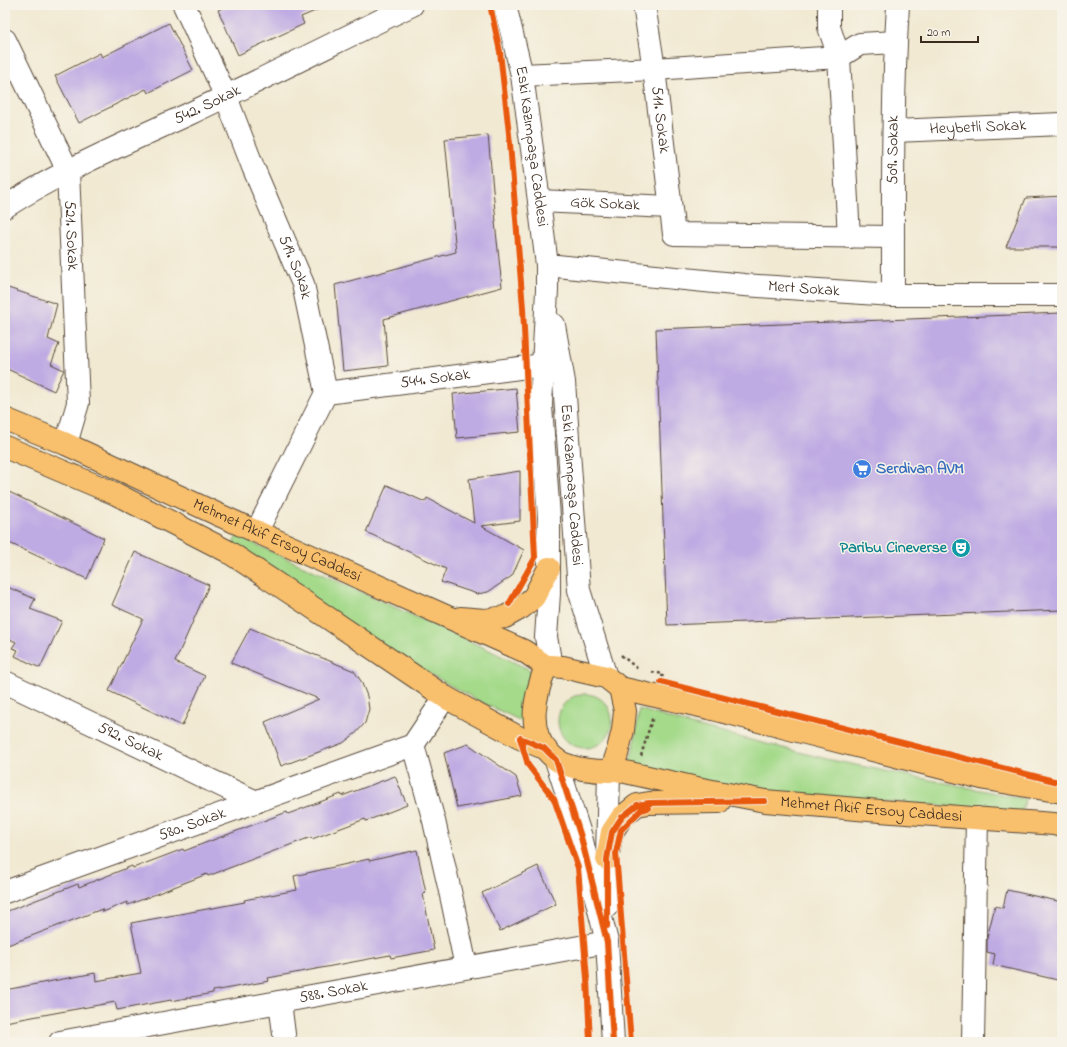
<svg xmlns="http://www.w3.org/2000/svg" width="1067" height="1047" font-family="'Indie Flower',sans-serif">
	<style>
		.green { fill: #a5da8b; stroke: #708254 }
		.building { fill: #bfabe3 }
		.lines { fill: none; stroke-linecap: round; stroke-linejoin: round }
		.minor-casing { stroke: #564739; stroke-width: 24 }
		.major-casing { stroke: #564739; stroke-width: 24 }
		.path { stroke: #564739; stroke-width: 2.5; stroke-dasharray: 3 3; stroke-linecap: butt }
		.minor { stroke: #fff; stroke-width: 22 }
		.major { stroke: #f8bf6c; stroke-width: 22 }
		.cycleway-casing { stroke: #f7f3e8; stroke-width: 8 }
		.cycleway { stroke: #e8590c; stroke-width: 6 }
		.labels { text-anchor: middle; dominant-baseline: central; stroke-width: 3; stroke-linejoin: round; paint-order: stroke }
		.street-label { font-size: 16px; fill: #3b2a1e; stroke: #f7f3e8 }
		.shop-label { font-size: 16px; font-weight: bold; fill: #366cbe; stroke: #f7f3e8; text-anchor: start }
		.culture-label { font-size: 16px; font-weight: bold; fill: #0d838f; stroke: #f7f3e8; text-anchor: end }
	</style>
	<rect width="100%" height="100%" fill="#f7f3e8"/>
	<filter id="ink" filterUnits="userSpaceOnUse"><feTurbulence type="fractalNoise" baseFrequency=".025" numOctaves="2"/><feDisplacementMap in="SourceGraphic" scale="8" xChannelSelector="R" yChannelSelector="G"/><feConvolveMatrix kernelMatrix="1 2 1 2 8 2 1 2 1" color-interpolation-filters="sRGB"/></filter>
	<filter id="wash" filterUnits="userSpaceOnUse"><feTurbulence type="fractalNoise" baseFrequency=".012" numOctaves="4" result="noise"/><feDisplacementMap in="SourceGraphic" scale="16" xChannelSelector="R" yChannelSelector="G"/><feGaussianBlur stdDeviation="0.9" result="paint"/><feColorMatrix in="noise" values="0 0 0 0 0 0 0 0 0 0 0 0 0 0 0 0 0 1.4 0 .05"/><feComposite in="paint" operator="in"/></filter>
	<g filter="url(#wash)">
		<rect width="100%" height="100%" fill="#f1e9d2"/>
		<g class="green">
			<polygon points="237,536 489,650 532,671 528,724 485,704 453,687 392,652 231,547"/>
			<circle cx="585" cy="721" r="27"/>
			<polygon points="639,709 691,725 831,760 1025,799 1022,812 738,790 629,763 634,746"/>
		</g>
		<g id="blocks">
			<g class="building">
				<polygon points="229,5 329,5 301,17 304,24 238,55 218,10"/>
				<polygon points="169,23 193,70 148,93 146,89 79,123 55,76 100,53 102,57"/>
				<polygon points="488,135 496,222 495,222 502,287 384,319 388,366 343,371 335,285 456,252 445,139"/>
				<polygon points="1062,196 1062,247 1006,247 1026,198"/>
				<polygon points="5,287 57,304 48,339 59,344 51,364 64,370 54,391 5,368"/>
				<polygon points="1062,313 1062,610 667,625 656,329"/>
				<polygon points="516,388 520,432 457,438 453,394"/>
				<polygon points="520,471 520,521 481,526 524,550 512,576 488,592 477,594 441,582 446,569 366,532 387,485 425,502 427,498 474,523 469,479"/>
				<polygon points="5,490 104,538 87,579 5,541"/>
				<polygon points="135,552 209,585 175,662 205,676 182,726 109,691 143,619 112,605"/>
				<polygon points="5,586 35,599 30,609 62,621 40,668 15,656 18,650 12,648 16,642 5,637"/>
				<polygon points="250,628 354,671 361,681 367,696 369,709 365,723 356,733 343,743 281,766 265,722 319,699 231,663"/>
				<polygon points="468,744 516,777 522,796 457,808 444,753"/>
				<polygon points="395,776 407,805 366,821 365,819 312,839 311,837 208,876 207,874 128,905 127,902 103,912 102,909 5,946 5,912 78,884 79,887 132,866 133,868 183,849 184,851 287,812 288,814 341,794 342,796"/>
				<polygon points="417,850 426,893 423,894 434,950 391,958 390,955 268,978 269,981 213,991 213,993 171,1001 171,1000 117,1010 115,1002 5,1022 5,990 95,973 96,981 141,973 131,923 245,902 244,900 297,890 294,876 369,859 369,861"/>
				<polygon points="538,866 556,904 500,931 482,893"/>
				<polygon points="1007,890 1062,902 1062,981 993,965 995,954 987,952 987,938 995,906 1003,908"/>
			</g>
		</g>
	</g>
	<g filter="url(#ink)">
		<use href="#blocks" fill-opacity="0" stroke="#564739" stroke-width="1"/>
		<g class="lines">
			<g class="minor-casing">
				<g id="minor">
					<path id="s1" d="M184 5 226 97 253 167 303 284 326 393 257 531"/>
					<path id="s2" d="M505 5 522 75 539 201 547 265V290L541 406 549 517V594L546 637 551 666"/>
					<path id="s3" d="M644 5 654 69 674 234 893 237"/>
					<polyline points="829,5 829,27 839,57 849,237"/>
					<path id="s4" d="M5 40 68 171 78 403 66 444"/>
					<polyline points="522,75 654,69 839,57 860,44 896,42"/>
					<path id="s5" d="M894 131 1062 124"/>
					<path id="s6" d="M539 201 670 207"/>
					<path id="s7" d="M5 207C64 169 128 142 191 113 265 78 338 41 412 5"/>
					<path id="s8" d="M547 265 744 285 893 295H1062"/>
					<path id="s9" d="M893 295C893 198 892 101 898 5"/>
					<path id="s10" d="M554 325 564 382 579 590 606 677"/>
					<path id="s11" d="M326 393 543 365"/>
					<path id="s12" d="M5 682 256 802"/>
					<polyline points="413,745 434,821 452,900 466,967"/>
					<polyline points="556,760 581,837 607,942 613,1042"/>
					<path id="s13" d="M5 892 413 745 445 697"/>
					<polyline points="607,906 607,859 609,771"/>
					<polyline points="280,1002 285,1042"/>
					<path id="s14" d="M60 1042 607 942"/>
					<polyline points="973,1042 977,818"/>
				</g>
			</g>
			<g class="major-casing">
				<g id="major">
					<path id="s15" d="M5 419 66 444 219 515 524 651 546 666"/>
					<polyline points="5,447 116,494 227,551 303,601 445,697 520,738 544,748"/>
					<polyline points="460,618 485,620 505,617 521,608 534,597 549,568"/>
					<path d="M546 666H551L563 667 606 677 620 688 625 711 623 730 617 754 612 769 609 771C595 771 580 770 567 765 559 763 554 758 549 753 525 730 536 693 546 666Z"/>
					<polyline points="620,688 709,708 786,728 986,779 1062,792"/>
					<path id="s16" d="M612 769 697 788 765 801 880 811 1054 824 1062 826"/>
					<polyline points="607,859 612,832 622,817 637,805 649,803 719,802"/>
				</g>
			</g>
			<g class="path">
				<polyline points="621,655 639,670"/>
				<polyline points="652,672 663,674 662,677"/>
				<polyline points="641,756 653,716"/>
			</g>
			<use href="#minor" class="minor"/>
			<use href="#major" class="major"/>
			<g class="cycleway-casing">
				<g id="cycleway">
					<polyline points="490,5 500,52 510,143 523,308 535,558 509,604"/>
					<polyline points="661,682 1062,783"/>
					<polyline points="520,738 544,748 556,760 581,837 607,942 613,1042"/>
					<polyline points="520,738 528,765 554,799 578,868 587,979 590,1042"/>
					<polyline points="607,926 607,859 612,832 622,817 637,805 649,803 765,801"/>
					<polyline points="631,1042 616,853 621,830 641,810 648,808"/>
				</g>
			</g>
			<use href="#cycleway" class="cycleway"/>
		</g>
	</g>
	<defs>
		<g id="supermarket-disc" transform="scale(1)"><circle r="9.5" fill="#3f7fe0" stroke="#f7f3e8"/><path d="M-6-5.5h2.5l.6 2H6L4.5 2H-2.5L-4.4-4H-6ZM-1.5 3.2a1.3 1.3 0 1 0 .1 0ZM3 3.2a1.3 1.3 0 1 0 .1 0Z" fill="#fff"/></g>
		<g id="theatre-disc" transform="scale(1)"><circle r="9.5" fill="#0f9aa8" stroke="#f7f3e8"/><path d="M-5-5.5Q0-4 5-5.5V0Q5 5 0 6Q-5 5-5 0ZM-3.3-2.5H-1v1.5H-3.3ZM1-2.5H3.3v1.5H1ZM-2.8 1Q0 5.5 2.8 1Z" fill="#fff"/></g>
	</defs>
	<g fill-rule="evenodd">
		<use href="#supermarket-disc" x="862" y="469"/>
		<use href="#theatre-disc" x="961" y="548"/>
	</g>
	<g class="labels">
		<g class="street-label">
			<text stroke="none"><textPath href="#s7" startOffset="227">542. Sokak</textPath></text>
			<text stroke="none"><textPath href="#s3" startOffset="116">511. Sokak</textPath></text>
			<text stroke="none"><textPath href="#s5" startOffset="84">Heybetli Sokak</textPath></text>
			<text stroke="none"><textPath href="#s2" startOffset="144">Eski Kazımpaşa Caddesi</textPath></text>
			<text stroke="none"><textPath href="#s9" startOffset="145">509. Sokak</textPath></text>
			<text stroke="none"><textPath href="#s6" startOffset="66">Gök Sokak</textPath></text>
			<text stroke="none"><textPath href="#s4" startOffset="210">521. Sokak</textPath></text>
			<text stroke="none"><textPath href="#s1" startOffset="285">519. Sokak</textPath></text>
			<text stroke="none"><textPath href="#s8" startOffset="258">Mert Sokak</textPath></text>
			<text stroke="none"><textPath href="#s11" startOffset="110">544. Sokak</textPath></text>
			<text stroke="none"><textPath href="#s10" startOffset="161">Eski Kazımpaşa Caddesi</textPath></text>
			<text stroke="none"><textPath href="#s15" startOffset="298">Mehmet Akif Ersoy Caddesi</textPath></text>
			<text stroke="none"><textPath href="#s12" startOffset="139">592. Sokak</textPath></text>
			<text stroke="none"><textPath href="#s16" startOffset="263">Mehmet Akif Ersoy Caddesi</textPath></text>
			<text stroke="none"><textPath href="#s13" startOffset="199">580. Sokak</textPath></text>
			<text stroke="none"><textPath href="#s14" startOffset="278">588. Sokak</textPath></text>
		</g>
		<g class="shop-label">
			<text x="876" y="469">Serdivan AVM</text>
		</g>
		<g class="culture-label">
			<text x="947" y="548">Paribu Cineverse</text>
		</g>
	</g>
	<rect width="1067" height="1047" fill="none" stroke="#f7f3e8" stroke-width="20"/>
	<path d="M921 36v6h57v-6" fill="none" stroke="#3b2a1e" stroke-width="2"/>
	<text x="927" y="36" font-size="12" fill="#3b2a1e" stroke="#f7f3e8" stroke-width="3" paint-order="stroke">20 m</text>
</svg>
